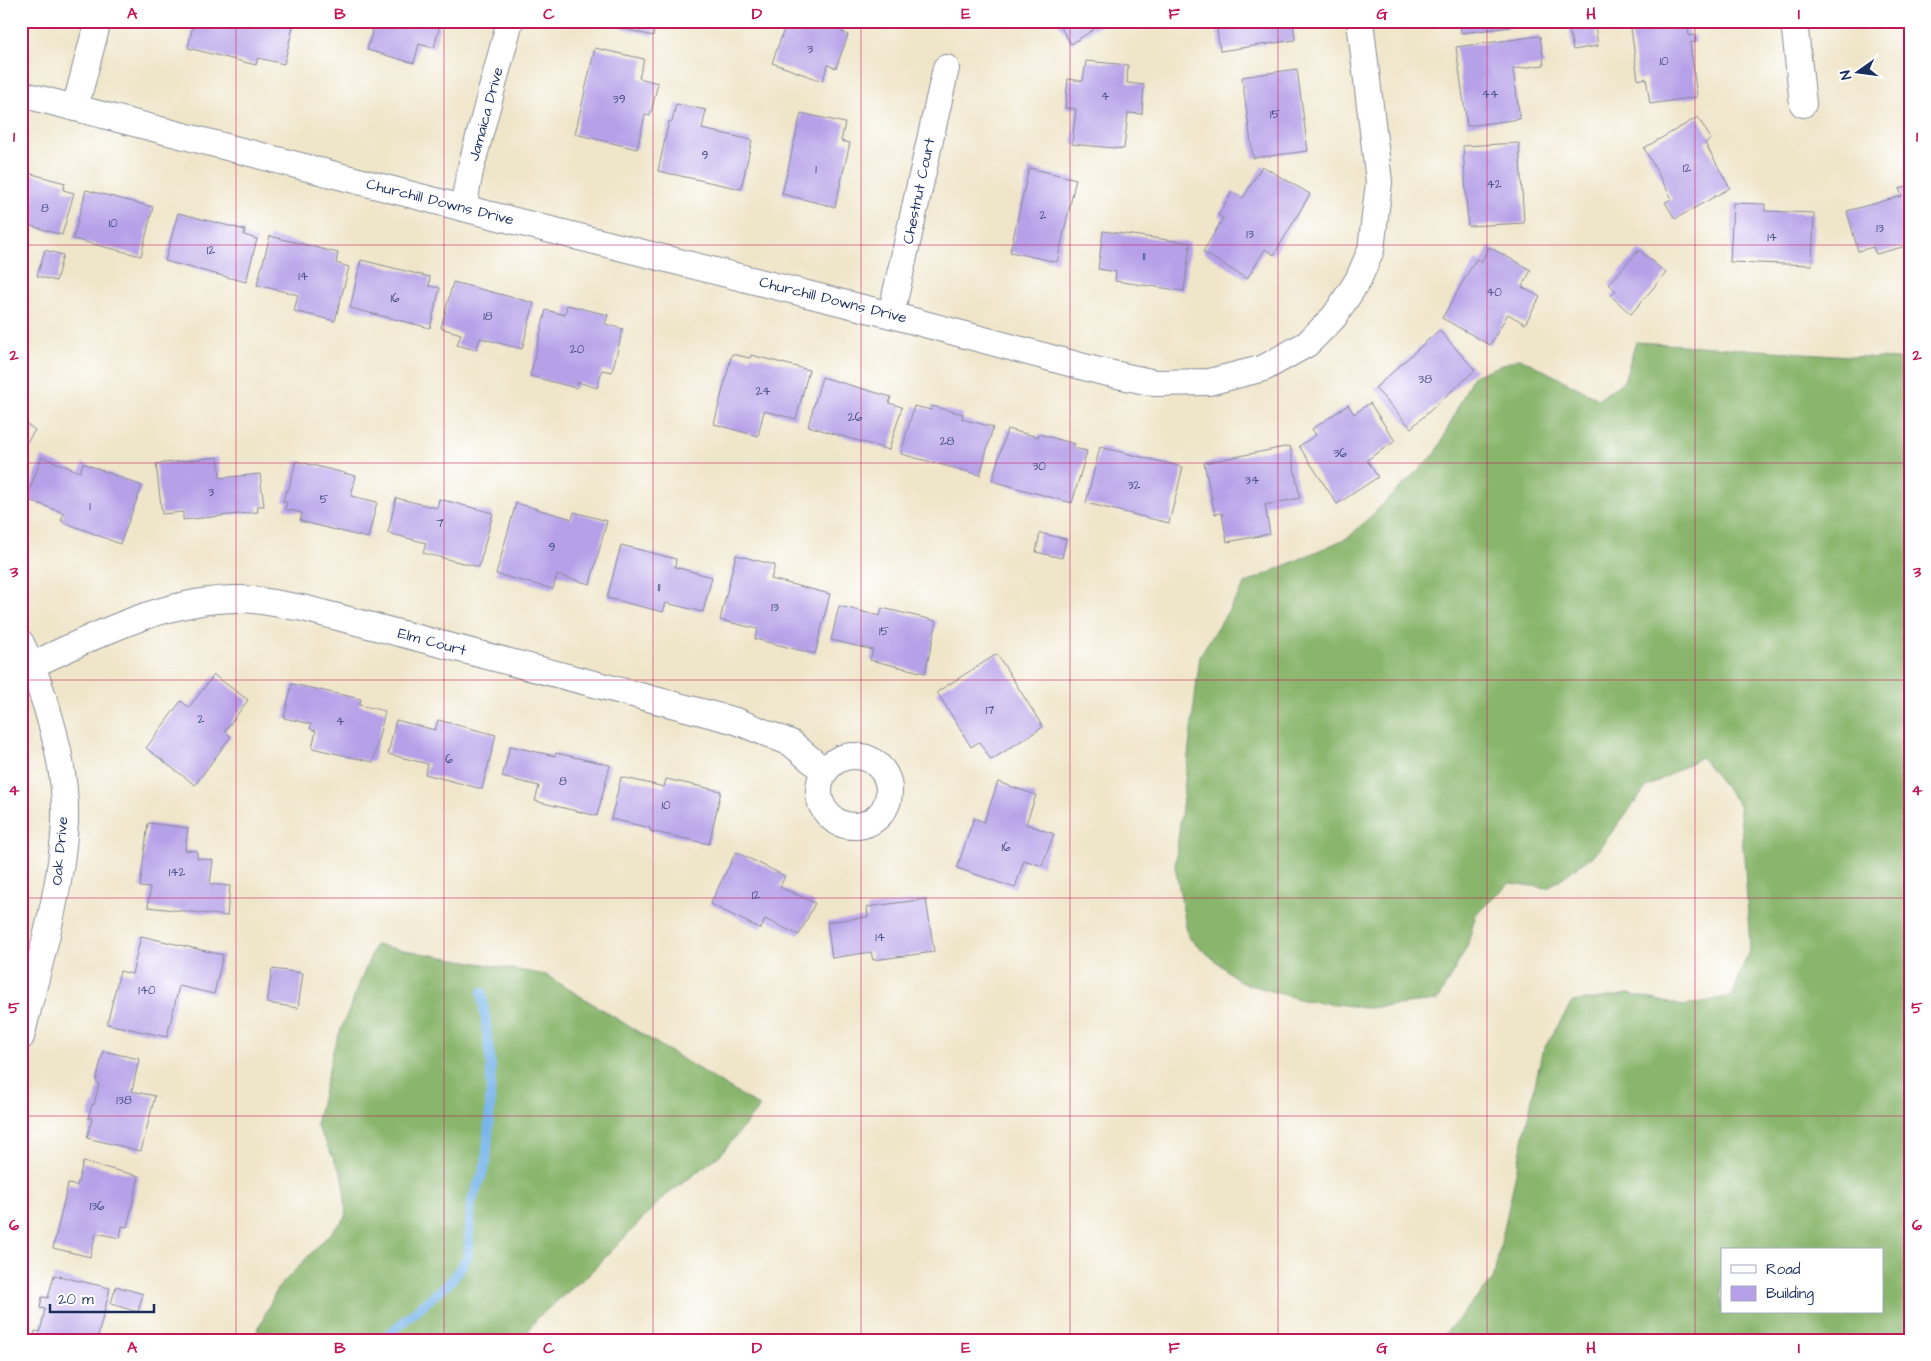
<svg xmlns="http://www.w3.org/2000/svg" width="1931" height="1361" font-family="'Architects Daughter',sans-serif">
	<style>
		.forest { fill: #89b56c; stroke: #527265; fill-rule: evenodd }
		.lines { fill: none; stroke-linecap: round; stroke-linejoin: round }
		.stream { stroke: #77b5ea; stroke-width: 10 }
		.building { fill: #b6a0e8 }
		.street-casing { stroke: #858a94; stroke-width: 28 }
		.street { stroke: #fff; stroke-width: 26 }
		.grid { fill: none; stroke: #c2185b; stroke-width: 1; stroke-opacity: 0.55 }
		.labels { text-anchor: middle; dominant-baseline: central; stroke-width: 5; stroke-linejoin: round; paint-order: stroke }
		.number-label { font-size: 12px; fill: #424b80 }
		.street-label { font-size: 15px; fill: #1b2f5e; stroke: #fff }
		.neatline { fill: none; stroke: #c2185b; stroke-width: 2 }
		.grid-label { font-size: 16px; text-anchor: middle; font-weight: bold; fill: #c2185b }
	</style>
	<rect width="100%" height="100%" fill="#fff"/>
	<filter id="ink" filterUnits="userSpaceOnUse"><feTurbulence type="fractalNoise" baseFrequency=".02" numOctaves="2"/><feDisplacementMap in="SourceGraphic" scale="10" xChannelSelector="R" yChannelSelector="G"/><feConvolveMatrix kernelMatrix="1 2 1 2 8 2 1 2 1" color-interpolation-filters="sRGB"/></filter>
	<filter id="wash" filterUnits="userSpaceOnUse"><feTurbulence type="fractalNoise" baseFrequency=".0096" numOctaves="4" result="noise"/><feDisplacementMap in="SourceGraphic" scale="20" xChannelSelector="R" yChannelSelector="G"/><feGaussianBlur stdDeviation="1.12" result="paint"/><feColorMatrix in="noise" values="0 0 0 0 0 0 0 0 0 0 0 0 0 0 0 0 0 1.4 0 .05"/><feComposite in="paint" operator="in"/></filter>
	<g filter="url(#wash)">
		<rect width="100%" height="100%" fill="#efe5c9"/>
		<g class="forest">
			<path d="M1636 342 1910 360V1340H1439L1493 1280 1542 1052 1572 1002 1629 994 1683 1006 1732 996 1750 948 1745 868 1739 805 1701 757 1646 788 1595 854 1548 888 1510 883 1476 914 1467 947 1437 1001 1368 1008 1302 1000 1240 982 1188 937 1175 866 1200 655 1246 583 1349 537 1436 453 1473 376 1520 358 1599 399 1624 381ZM1722 1250H1882V1312H1722Z"/>
			<polygon points="375,945 546,975 760,1107 721,1154 663,1198 589,1274 538,1317 522,1340 253,1340 277,1289 346,1217 343,1177 316,1124 334,1047"/>
		</g>
		<g class="lines">
			<polyline class="stream" points="382,1340 452,1280 468,1256 471,1203 486,1164 490,1108 491,1066 482,992"/>
		</g>
		<g id="blocks">
			<g class="building">
				<polygon points="194,21 287,21 294,23 284,64 258,58 256,65 188,48"/>
				<polygon points="375,21 441,21 434,48 419,44 414,63 367,50"/>
				<polygon points="606,21 656,21 653,36 605,24"/>
				<polygon points="787,21 846,21 842,32 848,35 836,68 828,65 822,81 772,63"/>
				<polygon points="1057,21 1107,21 1071,44"/>
				<polygon points="1222,21 1293,21 1295,40 1220,51 1216,22"/>
				<polygon points="1460,21 1511,21 1511,27 1461,33"/>
				<polygon points="1676,21 1687,21 1689,36 1695,35 1696,42 1690,43 1697,97 1650,104 1646,78 1638,80 1631,28"/>
				<polygon points="1595,25 1598,46 1573,50 1569,29"/>
				<polygon points="1540,36 1544,65 1513,69 1520,119 1467,126 1456,47"/>
				<polygon points="595,48 644,59 639,78 658,83 650,116 645,115 637,149 575,134"/>
				<polygon points="1086,61 1128,65 1127,83 1144,85 1142,114 1128,113 1124,149 1072,144 1076,109 1065,108 1068,79 1083,81"/>
				<polygon points="1297,69 1308,151 1253,158 1242,77"/>
				<polygon points="676,104 706,110 702,129 752,140 741,189 658,171 669,121 672,122"/>
				<polygon points="801,113 845,123 841,141 850,143 835,207 782,194"/>
				<polygon points="1698,117 1711,139 1705,143 1730,188 1675,219 1665,202 1672,199 1644,148"/>
				<polygon points="1519,143 1524,223 1468,226 1463,146"/>
				<polygon points="1262,166 1310,194 1274,255 1265,249 1247,279 1203,252 1223,218 1218,215 1232,192 1243,198"/>
				<polygon points="1029,168 1076,179 1057,262 1010,252"/>
				<polygon points="21,171 65,183 63,190 74,193 62,235 21,223"/>
				<polygon points="1910,186 1910,245 1876,254 1873,247 1858,251 1847,211 1902,196 1899,189"/>
				<polygon points="86,190 153,207 141,256 73,239"/>
				<polygon points="1733,203 1765,204 1765,211 1814,213 1812,265 1730,262"/>
				<polygon points="178,213 245,230 244,235 257,239 246,282 165,261"/>
				<polygon points="1103,231 1190,243 1184,291 1115,281 1116,272 1098,269"/>
				<polygon points="270,236 338,253 336,263 349,267 335,321 294,311 298,295 257,285"/>
				<polygon points="1489,247 1531,270 1522,287 1540,297 1525,324 1508,314 1490,345 1442,318 1476,259 1481,262"/>
				<polygon points="45,250 63,255 56,281 37,276"/>
				<polygon points="1639,250 1666,273 1631,314 1611,296 1616,291 1609,284"/>
				<polygon points="361,260 430,277 429,286 440,288 430,328 350,308"/>
				<polygon points="453,282 534,303 522,349 480,338 476,350 457,345 461,334 441,328"/>
				<polygon points="567,305 608,315 605,324 623,329 612,372 602,370 597,388 578,382 576,388 530,376 546,310 565,315"/>
				<polygon points="1439,330 1475,370 1411,428 1375,388"/>
				<polygon points="732,354 750,358 751,355 809,370 796,419 764,411 758,436 714,424"/>
				<polygon points="822,377 891,397 889,403 902,407 889,450 808,426"/>
				<polygon points="1370,403 1395,441 1367,460 1378,477 1337,504 1299,446 1316,435 1312,429 1348,405 1354,414"/>
				<polygon points="914,406 931,410 932,406 963,414 962,419 993,427 980,475 901,454"/>
				<polygon points="21,420 35,430 21,451"/>
				<polygon points="1007,429 1038,437 1039,434 1075,444 1073,448 1087,451 1072,503 992,481"/>
				<polygon points="1290,446 1300,498 1265,505 1270,534 1227,542 1222,513 1215,514 1204,463"/>
				<polygon points="1100,447 1183,467 1169,523 1086,503"/>
				<polygon points="42,457 80,472 83,463 142,486 120,544 61,521 64,513 26,499"/>
				<polygon points="218,457 220,478 260,474 264,506 257,506 258,512 183,520 183,512 162,514 156,464"/>
				<polygon points="296,461 356,476 351,496 377,502 368,538 300,521 302,513 285,509 287,502 283,502 286,490 288,491"/>
				<polygon points="396,498 437,508 439,499 493,513 479,567 423,553 426,543 388,533"/>
				<polygon points="516,503 572,519 574,512 607,521 590,584 557,575 553,589 496,574"/>
				<polygon points="1040,533 1066,539 1062,558 1036,552"/>
				<polygon points="621,545 676,559 675,567 712,577 703,612 666,603 663,612 607,598"/>
				<polygon points="736,555 775,565 771,579 830,594 815,654 755,639 758,629 720,620"/>
				<polygon points="839,606 880,616 882,608 937,621 925,673 870,660 873,650 831,640"/>
				<polygon points="997,654 1043,727 991,760 979,742 971,747 937,692"/>
				<polygon points="214,675 248,700 225,731 231,736 195,785 146,748 181,701 189,707"/>
				<polygon points="292,684 361,699 359,705 385,711 373,762 312,748 316,731 310,729 311,724 284,718"/>
				<polygon points="396,720 435,730 438,720 496,735 482,789 425,774 428,764 388,754"/>
				<polygon points="510,746 555,756 556,753 610,765 597,816 535,801 539,786 502,777"/>
				<polygon points="621,777 664,787 666,779 721,791 709,844 650,831 650,828 611,819"/>
				<polygon points="998,782 1036,795 1026,824 1054,834 1042,866 1024,860 1015,888 957,868 974,818 984,822"/>
				<polygon points="148,823 188,828 185,850 197,851 197,858 213,860 210,884 230,886 227,916 148,907 150,888 140,887"/>
				<polygon points="736,852 785,876 780,887 815,903 799,935 765,919 761,929 710,904"/>
				<polygon points="926,899 934,952 873,960 871,952 832,958 827,922 868,917 867,907"/>
				<polygon points="141,936 223,955 214,994 179,986 167,1037 107,1024 120,971 132,974"/>
				<polygon points="272,969 303,973 298,1008 267,1003"/>
				<polygon points="103,1051 139,1059 132,1091 155,1096 141,1151 87,1138 92,1118 88,1118 92,1104 94,1105 99,1083 96,1082"/>
				<polygon points="83,1162 139,1176 127,1227 122,1226 120,1238 96,1233 90,1257 53,1248 68,1184 77,1186"/>
				<polygon points="54,1275 110,1288 97,1340 74,1335 73,1340 33,1340 35,1331 40,1332 45,1309 40,1308 42,1297 48,1298"/>
				<polygon points="116,1286 143,1294 138,1312 111,1304"/>
			</g>
		</g>
	</g>
	<g filter="url(#ink)">
		<use href="#blocks" fill-opacity="0" stroke="#858a94" stroke-width="1"/>
		<g class="lines">
			<g class="street-casing">
				<g id="street">
					<polyline points="1794,21 1803,104"/>
					<polyline points="21,94 463,208 891,315 1099,371 1155,383 1209,382 1264,368 1307,344 1334,317 1358,280 1371,250 1379,182 1360,21"/>
					<polyline points="75,108 98,21"/>
					<polyline points="463,208 470,171 510,21"/>
					<polyline points="891,315 946,68"/>
					<path d="M21 643C46 693 67 765 65 822 61 895 38 966 21 1037"/>
					<path d="M32 665C99 634 167 598 242 599 262 600 283 605 303 608L736 721 791 743 824 771"/>
					<circle cx="854" cy="791" r="35"/>
				</g>
			</g>
			<use href="#street" class="street"/>
		</g>
	</g>
	<path class="grid" d="M236 21V1340M444 21V1340M653 21V1340M861 21V1340M1070 21V1340M1278 21V1340M1487 21V1340M1695 21V1340M21 245H1910M21 463H1910M21 680H1910M21 898H1910M21 1116H1910"/>
	<g class="labels">
		<g class="number-label">
			<text x="810" y="49">3</text>
			<text x="1664" y="61">10</text>
			<text x="1490" y="94">44</text>
			<text x="1105" y="96">4</text>
			<text x="619" y="99">39</text>
			<text x="1275" y="114">15</text>
			<text x="705" y="155">9</text>
			<text x="1687" y="168">12</text>
			<text x="816" y="169">1</text>
			<text x="1494" y="184">42</text>
			<text x="45" y="208">8</text>
			<text x="1043" y="215">2</text>
			<text x="113" y="223">10</text>
			<text x="1880" y="228">13</text>
			<text x="1250" y="234">13</text>
			<text x="1772" y="237">14</text>
			<text x="211" y="250">12</text>
			<text x="1144" y="256">11</text>
			<text x="303" y="276">14</text>
			<text x="1494" y="292">40</text>
			<text x="395" y="298">16</text>
			<text x="488" y="316">18</text>
			<text x="577" y="349">20</text>
			<text x="1425" y="379">38</text>
			<text x="763" y="391">24</text>
			<text x="855" y="417">26</text>
			<text x="947" y="441">28</text>
			<text x="1340" y="453">36</text>
			<text x="1039" y="466">30</text>
			<text x="1252" y="480">34</text>
			<text x="1134" y="485">32</text>
			<text x="211" y="492">3</text>
			<text x="324" y="499">5</text>
			<text x="90" y="506">1</text>
			<text x="440" y="523">7</text>
			<text x="552" y="547">9</text>
			<text x="659" y="587">11</text>
			<text x="775" y="607">13</text>
			<text x="884" y="631">15</text>
			<text x="990" y="710">17</text>
			<text x="201" y="719">2</text>
			<text x="340" y="721">4</text>
			<text x="449" y="759">6</text>
			<text x="563" y="781">8</text>
			<text x="666" y="805">10</text>
			<text x="1006" y="847">16</text>
			<text x="177" y="872">142</text>
			<text x="756" y="895">12</text>
			<text x="880" y="937">14</text>
			<text x="147" y="990">140</text>
			<text x="124" y="1100">138</text>
			<text x="97" y="1206">136</text>
		</g>
		<g class="street-label">
			<text transform="translate(486 114) rotate(-75)">Jamaica Drive</text>
			<text transform="translate(919 191) rotate(-78)">Chestnut Court</text>
			<text transform="translate(440 202) rotate(14)">Churchill Downs Drive</text>
			<text transform="translate(833 300) rotate(14)">Churchill Downs Drive</text>
			<text transform="translate(432 642) rotate(15)">Elm Court</text>
			<text transform="translate(60 851) rotate(-85)">Oak Drive</text>
		</g>
	</g>
	<rect width="1931" height="1361" fill="none" stroke="#fff" stroke-width="55"/>
	<rect x="1721" y="1248" width="162" height="65" fill="#ffffff" stroke="#a4acbf"/>
	<rect x="1731" y="1265" width="25" height="8" fill="#ffffff" stroke="#a4acbf"/>
	<text x="1766" y="1274" font-size="15" fill="#1b2f5e">Road</text>
	<rect x="1731" y="1286" width="25" height="15" fill="#b6a0e8" stroke="#a4acbf"/>
	<text x="1766" y="1298" font-size="15" fill="#1b2f5e">Building</text>
	<g transform="translate(1858 72) rotate(256)" stroke="#ffffff" stroke-width="4" paint-order="stroke">
	<path d="M0-4L9 19L0 12L-9 19Z" fill="#1b2f5e"/>
	<text y="-8" font-size="14" font-weight="bold" text-anchor="middle" fill="#1b2f5e">N</text>
	</g>
	<path d="M50 1304v8h104v-8" fill="none" stroke="#1b2f5e" stroke-width="2.5"/>
	<text x="58" y="1304" font-size="15" fill="#1b2f5e" stroke="#ffffff" stroke-width="4" paint-order="stroke">20 m</text>
	<rect x="28" y="28" width="1876" height="1306" class="neatline"/>
	<g class="grid-label">
		<text x="132" y="19">A</text>
		<text x="340" y="19">B</text>
		<text x="549" y="19">C</text>
		<text x="757" y="19">D</text>
		<text x="966" y="19">E</text>
		<text x="1174" y="19">F</text>
		<text x="1382" y="19">G</text>
		<text x="1591" y="19">H</text>
		<text x="1799" y="19">I</text>
		<text x="14" y="142">1</text>
		<text x="1917" y="142">1</text>
		<text x="14" y="360">2</text>
		<text x="1917" y="360">2</text>
		<text x="14" y="577">3</text>
		<text x="1917" y="577">3</text>
		<text x="14" y="795">4</text>
		<text x="1917" y="795">4</text>
		<text x="14" y="1013">5</text>
		<text x="1917" y="1013">5</text>
		<text x="14" y="1230">6</text>
		<text x="1917" y="1230">6</text>
		<text x="132" y="1353">A</text>
		<text x="340" y="1353">B</text>
		<text x="549" y="1353">C</text>
		<text x="757" y="1353">D</text>
		<text x="966" y="1353">E</text>
		<text x="1174" y="1353">F</text>
		<text x="1382" y="1353">G</text>
		<text x="1591" y="1353">H</text>
		<text x="1799" y="1353">I</text>
	</g>
</svg>
